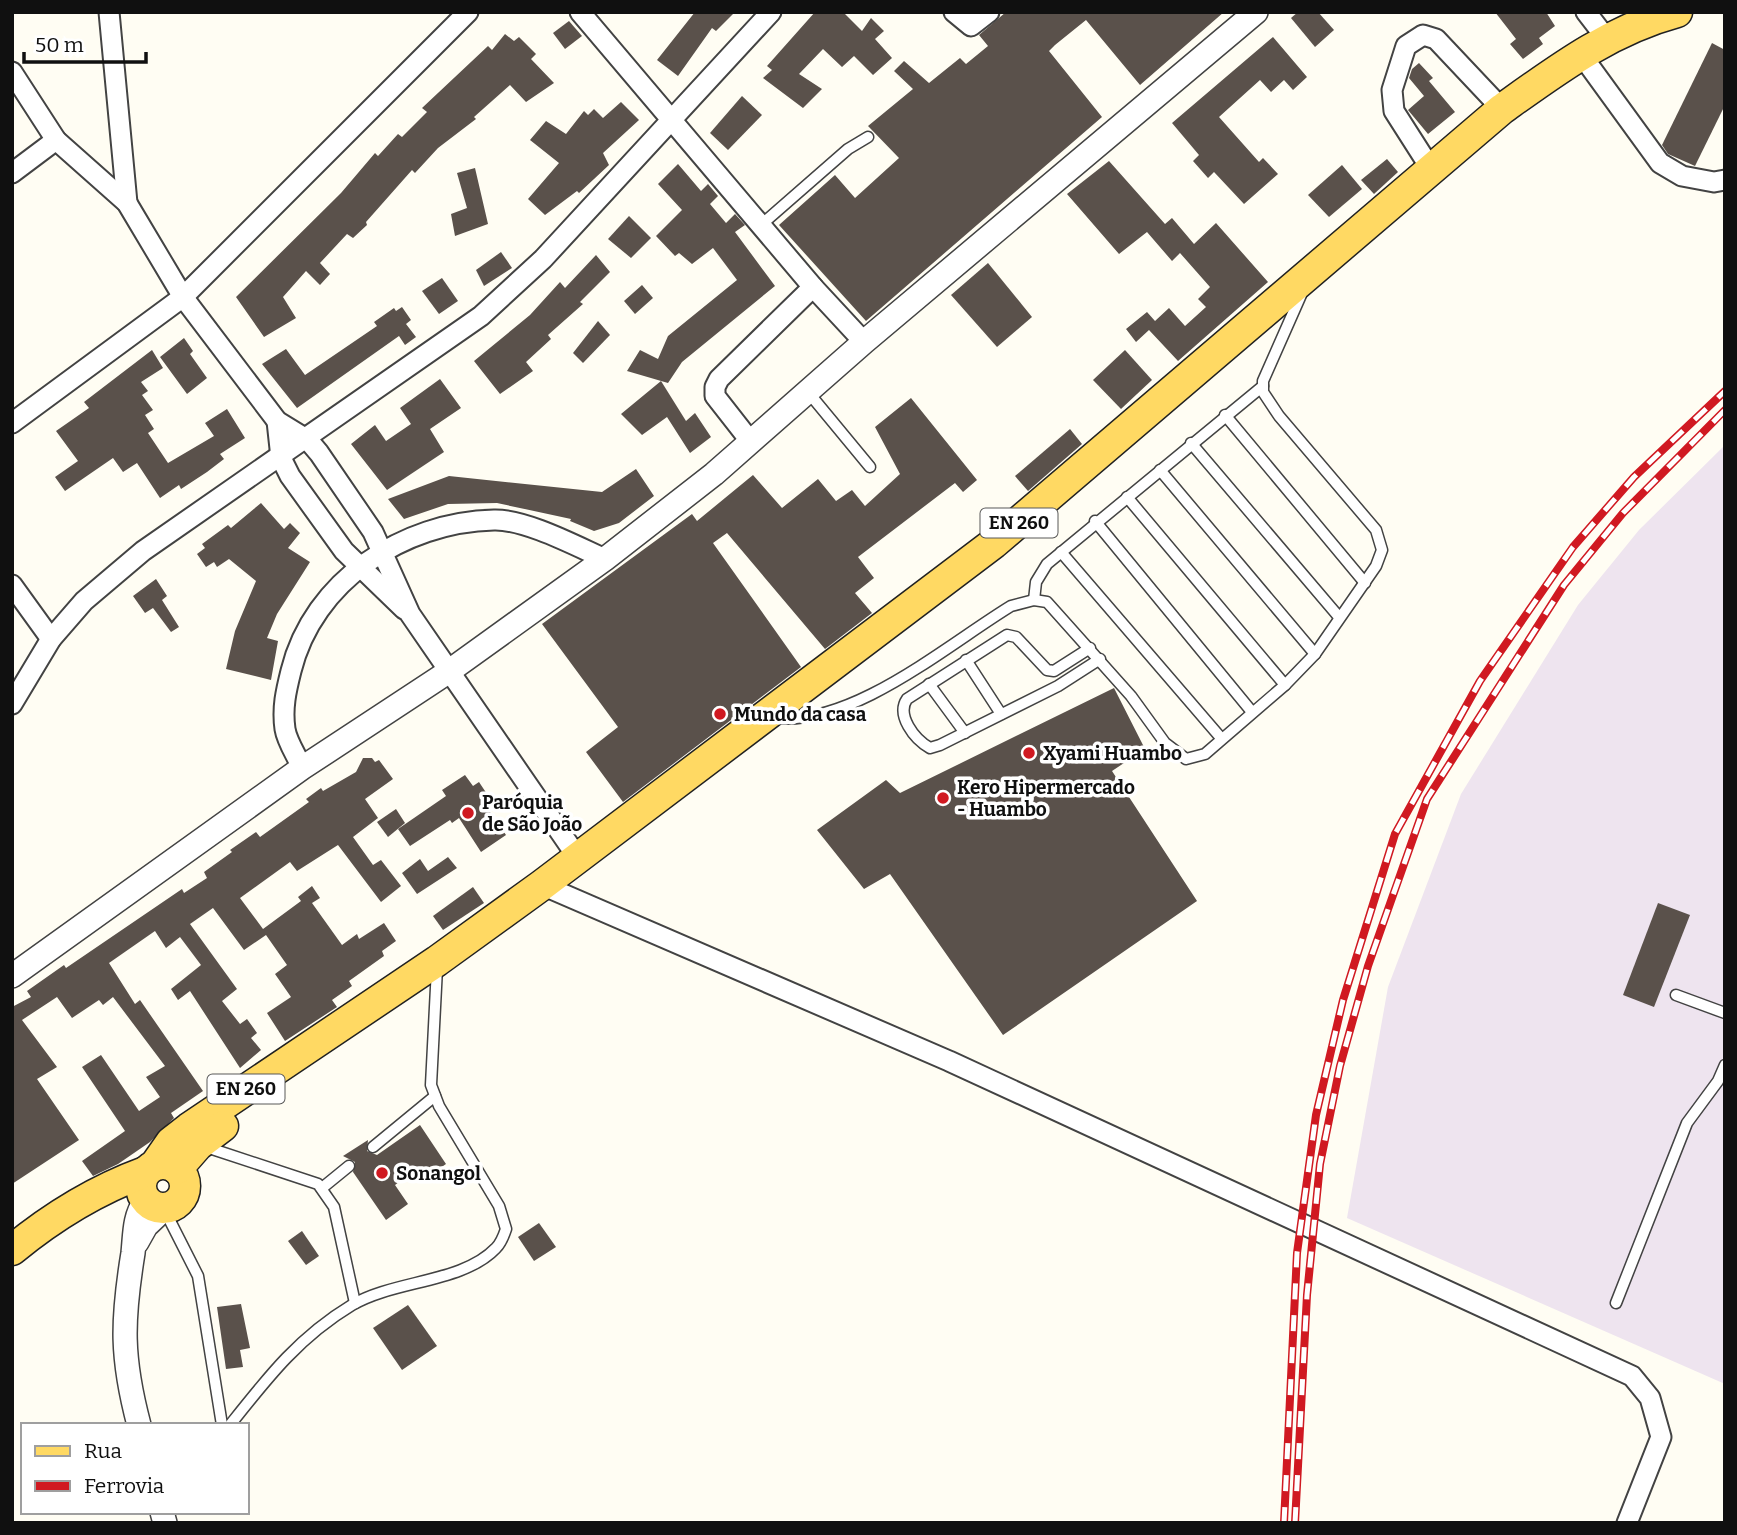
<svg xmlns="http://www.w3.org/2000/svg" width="1737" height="1535" font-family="Bitter,serif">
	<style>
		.industrial { fill: #eee4ef }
		.building { fill: #5a514b }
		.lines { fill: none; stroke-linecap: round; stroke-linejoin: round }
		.service-casing { stroke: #434343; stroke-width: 13 }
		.minor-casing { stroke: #434343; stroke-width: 23 }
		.tertiary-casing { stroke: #434343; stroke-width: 26 }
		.primary-casing { stroke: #212121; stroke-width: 33 }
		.service { stroke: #fff; stroke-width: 10 }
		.minor { stroke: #fff; stroke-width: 19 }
		.tertiary { stroke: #fff; stroke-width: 23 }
		.primary { stroke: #ffd963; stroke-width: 30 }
		.rail-casing { stroke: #d01921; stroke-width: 8 }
		.rail { stroke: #fff; stroke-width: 5; stroke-dasharray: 16; stroke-linecap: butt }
		.poi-dot { fill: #d01921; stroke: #fff; stroke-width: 2.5 }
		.labels { text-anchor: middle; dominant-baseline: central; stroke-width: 7; stroke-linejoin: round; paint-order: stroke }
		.shield { fill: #fff; stroke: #585858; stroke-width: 2 }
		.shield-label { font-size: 18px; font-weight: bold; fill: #101010 }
		.poi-label { font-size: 19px; font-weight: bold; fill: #101010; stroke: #fff; text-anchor: start }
	</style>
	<rect width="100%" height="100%" fill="#fffdf3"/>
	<polygon class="industrial" points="1725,445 1725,1384 1347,1218 1388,987 1461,794 1578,605 1639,530"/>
	<g class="building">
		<polygon points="695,12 735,12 716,31 712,28 678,76 657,60"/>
		<polygon points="815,12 843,12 862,31 871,18 884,31 875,39 892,58 873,75 854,56 842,67 823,49 799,74 822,89 803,108 763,78 772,70 767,66"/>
		<polygon points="1006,12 1224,12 1140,85 1086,20 1055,45 1049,51 1102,117 866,321 779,225 835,175 855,198 899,158 868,126 913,89 894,71 904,61 929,83 960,58 966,64 988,46 979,35"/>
		<polygon points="1298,12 1318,12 1334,30 1315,47 1291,18"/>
		<polygon points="1495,12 1546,12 1555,26 1539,38 1543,44 1523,59 1510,44 1516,39"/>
		<polygon points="569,21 582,36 565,49 553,33"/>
		<polygon points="505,34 514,41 519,37 536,54 531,59 554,83 526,102 510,85 474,117 476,119 438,148 415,173 412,170 366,222 367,225 353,238 347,234 320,263 330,274 320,285 306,271 283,297 296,318 264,337 236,297 341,193 375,153 378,156 398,134 402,137 427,112 422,108 488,46 492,50"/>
		<polygon points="1273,37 1307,77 1293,90 1284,80 1271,92 1260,80 1219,117 1259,162 1263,158 1278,174 1244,204 1214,172 1208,178 1193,161 1199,155 1172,123"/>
		<polygon points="1712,43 1725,50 1725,105 1695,166 1668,154 1662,145"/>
		<polygon points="1419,63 1433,78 1429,81 1455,112 1428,134 1408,110 1424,96 1409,78 1412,69"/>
		<polygon points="742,96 762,115 728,150 710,133"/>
		<polygon points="621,102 639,120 603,153 609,165 579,193 577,191 545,215 528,199 559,163 530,140 546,121 566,134 584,111 588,115 594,109 603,118"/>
		<polygon points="1387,159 1398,172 1374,194 1361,180"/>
		<polygon points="1109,161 1165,224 1172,218 1194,244 1216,223 1268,282 1178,361 1149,330 1136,342 1126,329 1147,312 1155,321 1169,308 1185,326 1206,307 1198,299 1210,287 1180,253 1172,261 1147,232 1119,254 1067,194"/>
		<polygon points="678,164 701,191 708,184 718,196 710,204 726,223 735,214 745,225 735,232 775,286 682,362 668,383 627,371 640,350 658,359 668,336 737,280 713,248 692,264 679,253 675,256 656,236 682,210 658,184"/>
		<polygon points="1342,165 1362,189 1329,217 1308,195"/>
		<polygon points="475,168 488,224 455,236 451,214 467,208 457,173"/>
		<polygon points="629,216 651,238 631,258 608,239"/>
		<polygon points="501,252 512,268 484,286 476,270"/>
		<polygon points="596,255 610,272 580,302 583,304 548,335 551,339 526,362 533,371 500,394 474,361 530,315 560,282 565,288"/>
		<polygon points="988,263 1032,317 997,347 951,295"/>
		<polygon points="442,278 458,301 439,314 422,291"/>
		<polygon points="642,285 653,298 635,314 624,301"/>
		<polygon points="402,307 411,320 406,324 416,337 405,345 399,336 297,408 262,364 286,349 305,375 377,326 374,322 394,308 396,311"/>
		<polygon points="598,321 610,335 583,363 573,353"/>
		<polygon points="184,338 193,351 190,354 207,378 187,394 160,357"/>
		<polygon points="152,350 163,368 141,382 148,391 142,395 153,410 145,415 154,429 148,433 168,463 214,436 205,423 227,409 245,438 220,454 224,459 207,472 181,489 179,485 160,498 137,463 123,472 113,458 65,491 55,477 78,461 56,431 89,408 84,402"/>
		<polygon points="1125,350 1152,380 1121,409 1093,380"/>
		<polygon points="440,379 461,408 430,429 444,452 387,490 351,444 375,425 386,441 411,424 400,408"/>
		<polygon points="661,381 686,421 695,413 711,437 690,453 667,417 642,435 621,414"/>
		<polygon points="911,398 977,480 963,492 955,483 858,557 874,578 855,593 872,613 825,649 727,533 713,543 801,667 623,802 586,752 618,727 542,624 692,514 697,521 753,475 782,508 818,479 836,501 852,490 865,506 900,474 875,427"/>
		<polygon points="1070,429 1082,444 1028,491 1015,476"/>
		<polygon points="636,469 654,496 619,523 594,531 570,521 571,519 497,503 448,504 404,519 388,499 449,476 602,492"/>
		<polygon points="261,503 284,529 290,523 300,533 288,548 310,562 277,614 267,638 278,641 271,680 226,669 235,631 256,581 229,559 217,567 214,562 206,567 197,554 205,548 202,544 228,525 231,528"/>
		<polygon points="156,579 167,596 162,600 179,627 171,632 153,608 145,613 133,596"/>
		<polygon points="1114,688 1145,749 1112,771 1197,901 1003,1035 890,874 864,889 817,830 886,780 900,793"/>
		<polygon points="363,758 372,758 375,762 379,760 393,779 365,799 378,818 353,837 373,865 381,860 401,886 381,902 338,845 297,871 290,862 240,898 263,929 301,901 298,897 312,886 320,898 312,903 342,945 357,934 359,939 384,923 396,941 382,951 384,956 349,981 352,986 332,1000 337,1007 285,1041 267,1013 291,997 275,974 287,965 266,935 244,950 213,908 190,924 237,989 222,1001 240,1024 247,1019 257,1033 251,1038 261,1050 240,1068 190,991 178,1000 171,989 201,965 180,937 166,948 155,931 109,963 135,1004 140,1000 203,1091 171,1113 174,1118 150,1142 118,1164 93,1176 82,1161 125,1131 82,1067 101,1055 139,1111 160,1097 146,1077 165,1066 113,997 103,1005 99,1000 72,1018 57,997 22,1020 57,1067 37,1079 79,1140 12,1184 12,1007 31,997 27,991 64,965 66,968 182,889 184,893 207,878 204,872 232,852 230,850 256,832 260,837 309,802 306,799 321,788 323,791 356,772"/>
		<polygon points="465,775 473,786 479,782 489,797 483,802 506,835 481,852 459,818 452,823 450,820 410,846 398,829 446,796 442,790"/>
		<polygon points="396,809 405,823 388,837 377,822"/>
		<polygon points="448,857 457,868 417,894 402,873 420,859 428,871"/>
		<polygon points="473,887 484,903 443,930 433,916"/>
		<polygon points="1658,903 1690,915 1654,1007 1623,995"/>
		<polygon points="420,1125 446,1164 424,1179 417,1168 395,1185 408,1204 386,1220 353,1172 355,1162 343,1156 368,1140 367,1151 377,1155"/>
		<polygon points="539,1223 556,1247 534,1261 518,1237"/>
		<polygon points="302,1231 319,1256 306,1265 288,1241"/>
		<polygon points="241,1304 250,1348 240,1350 243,1367 226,1369 217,1307"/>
		<polygon points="408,1305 437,1346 402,1370 373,1328"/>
	</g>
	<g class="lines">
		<g class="service-casing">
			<g id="service">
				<polyline points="761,225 848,149 868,137"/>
				<polyline points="808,392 870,467"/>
				<polyline points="1225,415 1365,583"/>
				<polyline points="1191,443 1339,617"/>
				<polyline points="1160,470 1315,654"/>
				<polyline points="1127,497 1285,685"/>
				<polyline points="1095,521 1252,712"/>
				<polyline points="1061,552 1221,738"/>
				<polyline points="1034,600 1036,582 1047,564 1263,386"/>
				<path d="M1090 648 1054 671 1047 670 1016 637 1007 635 907 699C896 715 914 739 930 748L940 745 1058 686 1100 659"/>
				<polyline points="966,660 1001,714"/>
				<polyline points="929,684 965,733"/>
				<path d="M776 718C853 726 947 645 1011 606L1034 600 1047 602 1131 696 1165 743 1186 759 1205 754 1285 685 1315 654 1376 566 1382 550 1376 530 1279 416 1263 392V381L1301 295"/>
				<polyline points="1676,995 1725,1013"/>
				<polyline points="203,1146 318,1184 334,1207 355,1303"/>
				<polyline points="373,1147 435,1096"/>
				<polyline points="322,1188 349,1166"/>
				<polyline points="164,1209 198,1276 222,1425"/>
				<polyline points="1616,1303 1687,1123 1718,1081 1725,1065"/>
				<path d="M230 1425C268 1377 299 1337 352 1305 394 1280 463 1283 496 1248 501 1243 504 1235 506 1229L499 1206 439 1106 431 1085 437 968"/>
			</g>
		</g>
		<g class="minor-casing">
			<g id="minor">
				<polyline points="109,12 127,203"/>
				<polyline points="580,12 813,287 864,342"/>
				<polyline points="954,12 971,26 989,12"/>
				<polyline points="1586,12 1606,38"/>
				<polyline points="1580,53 1660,163 1682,176 1714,182 1725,180"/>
				<polyline points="12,72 56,140 127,203 183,297 277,421 308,440 319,453 373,532 410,614 578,858"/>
				<polyline points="1431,169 1394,111 1392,90 1406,46 1423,35 1436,39 1502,109"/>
				<polyline points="12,173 56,140"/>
				<polyline points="277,421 281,458 290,476 344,551 404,609"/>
				<polyline points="12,423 183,297 468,12"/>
				<polyline points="751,442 715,396 715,387 719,379 813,287"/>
				<polyline points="12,585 51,639"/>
				<polyline points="12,704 51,639 84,601 143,551 481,316 543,259 771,12"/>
				<path d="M302 768C297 756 287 742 285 729 282 708 286 691 291 671 313 581 403 522 494 520 525 519 576 546 605 559"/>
				<polyline points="542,885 949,1061 1632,1376 1650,1398 1661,1437 1627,1523"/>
			</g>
		</g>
		<g class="tertiary-casing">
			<g id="tertiary">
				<polyline points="12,976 302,768 448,672 605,559 714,474 864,342 1256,12"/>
				<polyline points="137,1242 146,1226 164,1209"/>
				<path d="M139 1425C121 1357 122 1321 133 1253 135 1234 134 1217 145 1201"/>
				<polyline points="162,1512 165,1523"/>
			</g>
		</g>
		<g class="primary-casing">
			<g id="primary">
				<circle cx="163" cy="1186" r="22"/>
				<path d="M155 1165 171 1142 189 1128 437 961 542 885 994 543 1502 109C1558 69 1610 30 1677 12"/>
				<polyline points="177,1169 198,1145 223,1126"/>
				<path d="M12 1250C52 1217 96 1190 145 1172"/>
			</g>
		</g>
		<use href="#service" class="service"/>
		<use href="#minor" class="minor"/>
		<use href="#tertiary" class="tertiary"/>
		<use href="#primary" class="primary"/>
		<g class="rail-casing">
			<g id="rail">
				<polyline points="1284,1523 1297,1253 1316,1115 1343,1000 1395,834 1480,681 1573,547 1634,477 1725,391"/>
				<polyline points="1295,1523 1307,1295 1320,1164 1340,1066 1368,966 1427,799 1564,585 1623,513 1725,410"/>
			</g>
		</g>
		<use href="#rail" class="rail"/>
	</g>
	<g class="poi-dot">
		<circle cx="720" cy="714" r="7"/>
		<circle cx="1029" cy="753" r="7"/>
		<circle cx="943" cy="798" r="7"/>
		<circle cx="468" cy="813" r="7"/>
		<circle cx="382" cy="1173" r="7"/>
	</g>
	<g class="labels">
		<g class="shield">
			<rect x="980.5" y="508.5" width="77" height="29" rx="5"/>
			<rect x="207.5" y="1074.5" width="77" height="29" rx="5"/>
		</g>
		<g class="shield-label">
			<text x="1019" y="523">EN 260</text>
			<text x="246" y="1089">EN 260</text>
		</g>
		<g class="poi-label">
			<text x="734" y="714">Mundo da casa</text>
			<text x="1043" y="753">Xyami Huambo</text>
			<text x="957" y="787">Kero Hipermercado<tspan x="957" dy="22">- Huambo</tspan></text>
			<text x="482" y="802">Paróquia<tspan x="482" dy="22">de São João</tspan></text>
			<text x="396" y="1173">Sonangol</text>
		</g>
	</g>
	<rect width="1737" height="1535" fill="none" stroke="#101010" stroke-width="28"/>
	<rect x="21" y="1423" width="228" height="91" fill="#ffffff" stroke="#9f9f9f" stroke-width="2"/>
	<rect x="35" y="1446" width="35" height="10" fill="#ffd963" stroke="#9f9f9f" stroke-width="2"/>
	<text x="84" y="1458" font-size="21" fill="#101010">Rua</text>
	<rect x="35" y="1481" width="35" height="10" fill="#d01921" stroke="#9f9f9f" stroke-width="2"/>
	<text x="84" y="1493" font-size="21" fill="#101010">Ferrovia</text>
	<path d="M24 52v10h122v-10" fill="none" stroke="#101010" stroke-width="3.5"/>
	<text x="35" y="52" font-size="21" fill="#101010" stroke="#ffffff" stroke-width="5" paint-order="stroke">50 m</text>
</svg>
